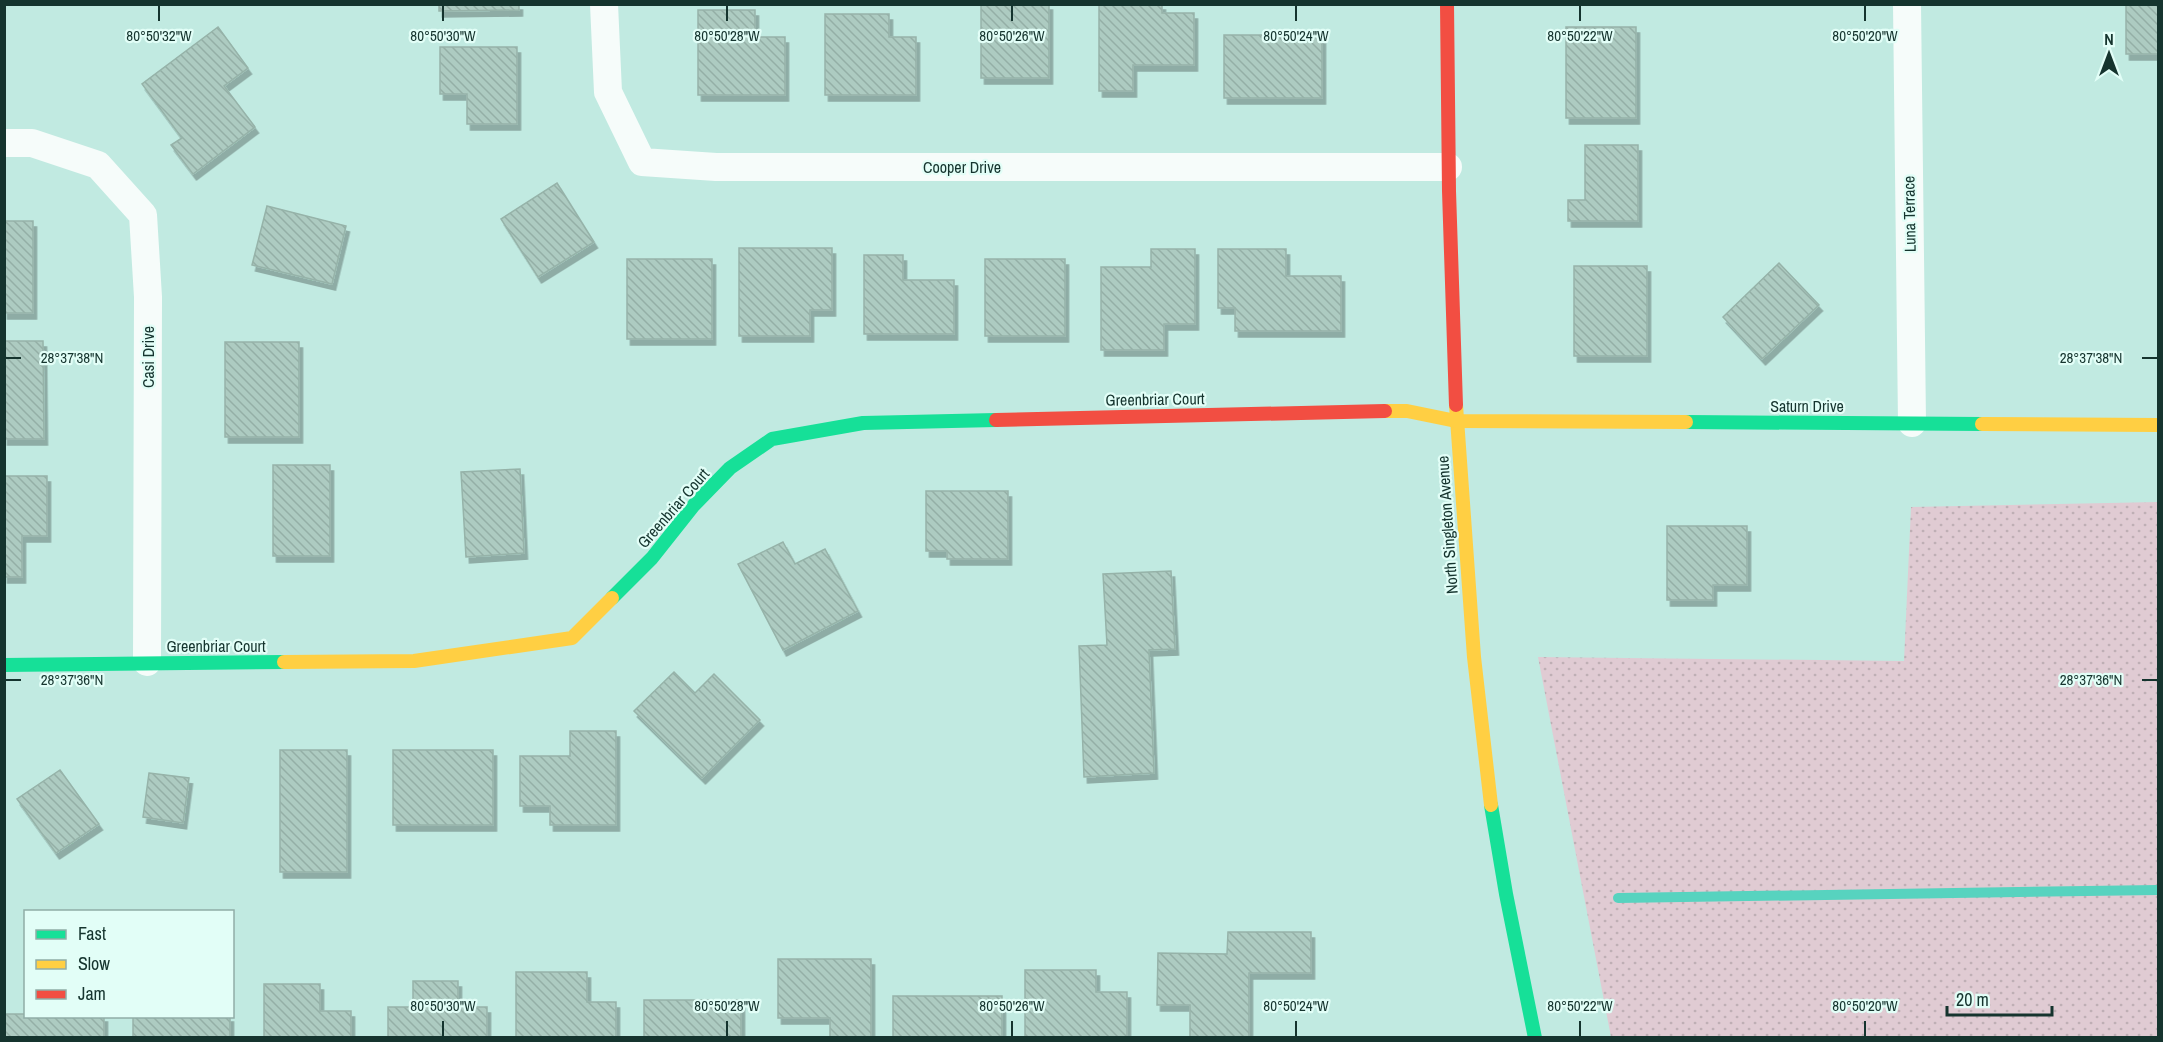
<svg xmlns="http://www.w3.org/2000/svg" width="2163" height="1042" font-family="'Archivo Narrow',sans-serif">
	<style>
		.grass { fill: url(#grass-dots) }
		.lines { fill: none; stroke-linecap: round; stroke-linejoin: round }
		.stream { stroke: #57d3bf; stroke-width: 10 }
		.building { fill: url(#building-back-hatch); stroke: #96b3a9; stroke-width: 1.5; filter: url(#shadow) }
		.street { stroke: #f6fcfa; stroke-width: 28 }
		.fast { stroke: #16e098; stroke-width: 14 }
		.slow { stroke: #ffcf43; stroke-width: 14 }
		.jam { stroke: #f24e42; stroke-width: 14 }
		.ticks { fill: none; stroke: #15342e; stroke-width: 2 }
		.labels { text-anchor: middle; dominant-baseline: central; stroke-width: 4.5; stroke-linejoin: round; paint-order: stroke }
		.street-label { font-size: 16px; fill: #15342e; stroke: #e2fef7 }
		.ticks-label { font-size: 15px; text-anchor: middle; fill: #15342e; stroke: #e2fef7; stroke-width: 4.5; stroke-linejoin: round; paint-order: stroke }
	</style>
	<defs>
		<pattern id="grass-dots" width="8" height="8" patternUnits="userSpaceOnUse" patternTransform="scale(1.5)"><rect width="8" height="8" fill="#e0cbd3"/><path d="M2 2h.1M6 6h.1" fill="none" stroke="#bfafb5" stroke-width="1.8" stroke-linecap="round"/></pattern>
		<pattern id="building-back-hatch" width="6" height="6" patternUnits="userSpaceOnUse" patternTransform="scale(1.5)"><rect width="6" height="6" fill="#adcbc1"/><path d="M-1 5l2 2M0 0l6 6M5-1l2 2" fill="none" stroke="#94afa6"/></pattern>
		<filter id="shadow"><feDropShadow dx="3.5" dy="6" stdDeviation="0" flood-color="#0004"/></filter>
	</defs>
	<rect width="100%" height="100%" fill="#c1eae1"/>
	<polygon class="grass" points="2158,502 2158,1037 1611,1037 1538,657 1904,661 1911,507"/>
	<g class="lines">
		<polyline class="stream" points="1618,898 2158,890"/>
	</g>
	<g class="building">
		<polygon points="439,4 519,4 519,10 439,11"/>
		<rect x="981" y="4" width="68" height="74"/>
		<polygon points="1099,4 1162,4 1162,13 1194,13 1194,65 1133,65 1133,91 1099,91"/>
		<rect x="2126" y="4" width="32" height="50"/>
		<polygon points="698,10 755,10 755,37 785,37 785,95 698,95"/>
		<polygon points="825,14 889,14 889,37 916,37 916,95 825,95"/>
		<polygon points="218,27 248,68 224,86 255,127 193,174 171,145 182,138 142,84"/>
		<rect x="1566" y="27" width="70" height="91"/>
		<rect x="1224" y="35" width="98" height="63"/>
		<polygon points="440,47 517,47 517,124 467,124 467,94 440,94"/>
		<polygon points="1585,145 1638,145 1638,221 1568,221 1568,200 1585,200"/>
		<polygon points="557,183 594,242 538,277 501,219"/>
		<polygon points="267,206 346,226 332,284 252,265"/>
		<rect x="4" y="221" width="29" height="92"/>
		<polygon points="739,248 832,248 832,310 810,310 810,336 739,336"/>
		<polygon points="1151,249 1195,249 1195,324 1164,324 1164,350 1101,350 1101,267 1151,267"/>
		<polygon points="1218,249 1286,249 1286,276 1341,276 1341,331 1235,331 1235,308 1218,308"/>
		<polygon points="864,255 903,255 903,280 954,280 954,334 864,334"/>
		<rect x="627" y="259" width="85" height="80"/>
		<rect x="985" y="259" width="80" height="77"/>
		<polygon points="1779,263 1819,305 1762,359 1723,317"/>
		<rect x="1574" y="266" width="73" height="90"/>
		<polygon points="4,341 43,341 44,439 4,439"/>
		<rect x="225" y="342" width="74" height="95"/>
		<rect x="273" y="465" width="57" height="91"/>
		<polygon points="520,469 524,553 466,557 461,472"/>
		<polygon points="4,476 47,476 47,536 22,536 22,577 4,577"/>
		<polygon points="926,491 1008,491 1008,559 947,559 947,551 926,551"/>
		<polygon points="1667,526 1747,526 1747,585 1713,585 1713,600 1667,600"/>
		<polygon points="783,542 795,564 825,549 858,611 783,650 738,564"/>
		<polygon points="1171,571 1175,649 1149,650 1154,773 1084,777 1079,646 1107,645 1103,574"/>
		<polygon points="674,672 695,693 714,674 760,720 702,778 634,711"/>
		<polygon points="570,731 616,731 616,825 550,825 550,806 520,806 520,756 570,756"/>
		<rect x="280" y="750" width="67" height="122"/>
		<rect x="393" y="750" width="100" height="75"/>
		<polygon points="60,770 99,824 56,853 17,799"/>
		<polygon points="149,773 189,778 183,823 143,817"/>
		<polygon points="1228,932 1311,932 1311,973 1249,973 1249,1038 1190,1038 1190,1005 1157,1005 1158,953 1227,954"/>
		<polygon points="778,959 871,959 871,1038 830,1038 830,1018 778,1018"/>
		<polygon points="1025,970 1096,970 1096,992 1127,992 1127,1038 1025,1038"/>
		<polygon points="516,972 587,972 587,1002 616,1002 616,1038 516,1038"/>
		<polygon points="413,981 458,981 458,1007 487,1007 487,1038 388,1038 388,1007 413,1007"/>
		<polygon points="264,984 320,984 320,1011 351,1011 351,1038 264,1038"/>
		<rect x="893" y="996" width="109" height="42"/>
		<rect x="644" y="1000" width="97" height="38"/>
		<polygon points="5,1014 26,1014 26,1016 104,1016 104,1038 5,1038"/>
		<rect x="133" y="1016" width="97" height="22"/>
	</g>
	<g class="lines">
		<g class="street">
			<polyline points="604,4 608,92 642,162 716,167 1448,167"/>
			<polyline points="1907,4 1912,423"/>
			<polyline points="4,143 32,143 98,165 143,215 148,297 147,662"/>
		</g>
		<g class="fast">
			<polyline points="1686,422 1982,424"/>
			<polyline points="612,598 652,558 694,505 730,468 772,439 863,423 996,420"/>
			<polyline points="4,665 284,662"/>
			<polyline points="1491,805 1506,894 1535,1038"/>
		</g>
		<g class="slow">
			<polyline points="1456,405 1474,657 1491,805"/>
			<polyline points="1385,411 1407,411 1456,421 1686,422"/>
			<polyline points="1982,424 2158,425"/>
			<polyline points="284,662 414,661 572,638 612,598"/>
		</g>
		<g class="jam">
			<polyline points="1447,4 1449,191 1456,405"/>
			<polyline points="996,420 1385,411"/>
		</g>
	</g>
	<path class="ticks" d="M159 6V21M443 6V21M727 6V21M1012 6V21M1296 6V21M1580 6V21M1865 6V21M6 358H21M2142 358H2157M6 680H21M2142 680H2157M443 1021V1036M727 1021V1036M1012 1021V1036M1296 1021V1036M1580 1021V1036M1865 1021V1036"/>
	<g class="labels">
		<g class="street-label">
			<text x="962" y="167">Cooper Drive</text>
			<text transform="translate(1909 214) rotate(-91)">Luna Terrace</text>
			<text transform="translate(148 357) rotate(-90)">Casi Drive</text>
			<text transform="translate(1155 399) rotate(-1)">Greenbriar Court</text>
			<text x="1807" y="406">Saturn Drive</text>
			<text transform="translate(673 508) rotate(-49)">Greenbriar Court</text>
			<text transform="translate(1447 525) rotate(-94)">North Singleton Avenue</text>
			<text x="216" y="646">Greenbriar Court</text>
		</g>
	</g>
	<g class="ticks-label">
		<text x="159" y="41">80°50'32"W</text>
		<text x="443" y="41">80°50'30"W</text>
		<text x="727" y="41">80°50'28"W</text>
		<text x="1012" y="41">80°50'26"W</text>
		<text x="1296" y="41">80°50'24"W</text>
		<text x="1580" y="41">80°50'22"W</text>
		<text x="1865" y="41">80°50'20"W</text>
		<text x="72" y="363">28°37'38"N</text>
		<text x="2091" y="363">28°37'38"N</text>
		<text x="72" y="685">28°37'36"N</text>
		<text x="2091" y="685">28°37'36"N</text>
		<text x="443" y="1011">80°50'30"W</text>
		<text x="727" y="1011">80°50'28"W</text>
		<text x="1012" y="1011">80°50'26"W</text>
		<text x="1296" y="1011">80°50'24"W</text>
		<text x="1580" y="1011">80°50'22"W</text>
		<text x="1865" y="1011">80°50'20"W</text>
	</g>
	<rect width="2163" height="1042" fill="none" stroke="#15342e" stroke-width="12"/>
	<rect x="24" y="910" width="210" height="108" fill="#e2fef7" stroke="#90ada7" stroke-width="1.5"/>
	<rect x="36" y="930" width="30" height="9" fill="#16e098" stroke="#90ada7" stroke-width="1.5"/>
	<text x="78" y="940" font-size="18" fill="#15342e">Fast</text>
	<rect x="36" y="960" width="30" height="9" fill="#ffcf43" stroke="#90ada7" stroke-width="1.5"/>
	<text x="78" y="970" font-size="18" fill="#15342e">Slow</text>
	<rect x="36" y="990" width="30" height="9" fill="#f24e42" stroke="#90ada7" stroke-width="1.5"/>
	<text x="78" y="1000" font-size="18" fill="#15342e">Jam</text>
	<g transform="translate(2109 54)" stroke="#e2fef7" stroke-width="4.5" paint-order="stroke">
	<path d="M0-4.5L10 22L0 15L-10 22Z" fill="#15342e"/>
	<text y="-9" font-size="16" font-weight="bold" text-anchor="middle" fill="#15342e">N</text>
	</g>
	<path d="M1947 1006v9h105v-9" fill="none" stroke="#15342e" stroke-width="3"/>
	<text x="1956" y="1006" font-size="18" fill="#15342e" stroke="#e2fef7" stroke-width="4.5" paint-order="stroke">20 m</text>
</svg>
